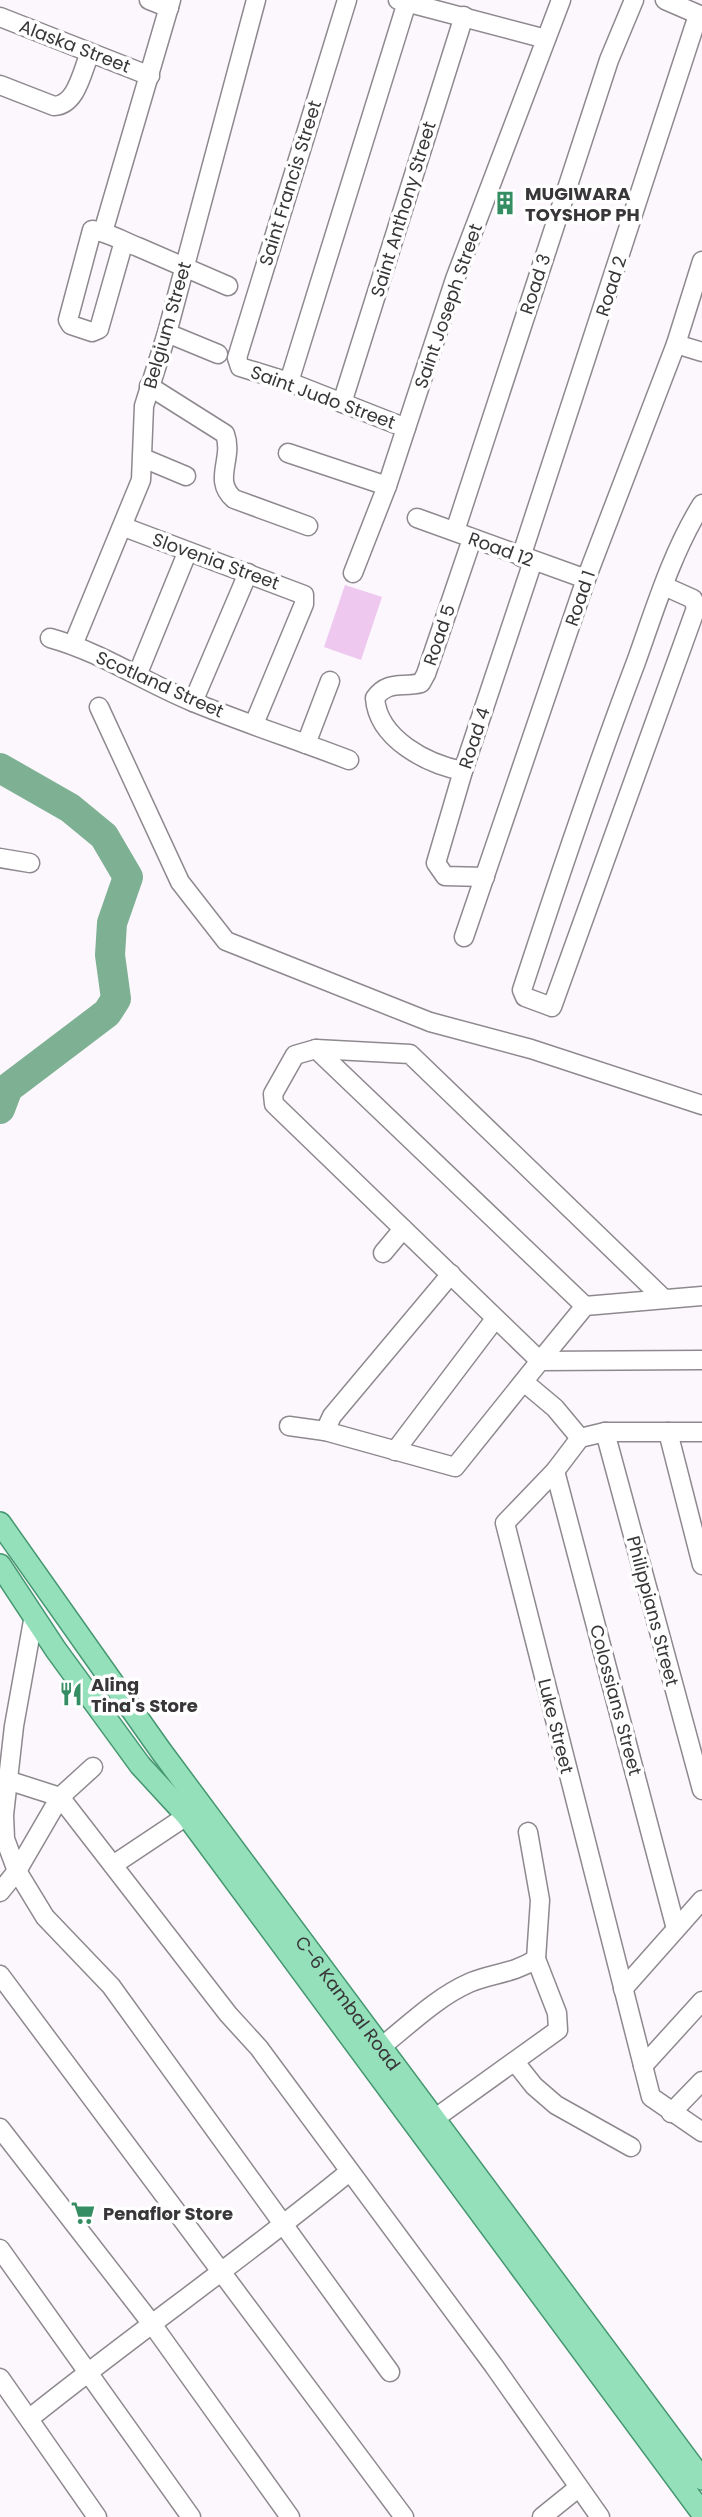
<svg xmlns="http://www.w3.org/2000/svg" width="702" height="2517" font-family="Poppins,sans-serif">
	<style>
		.green { fill: #eec8ef }
		.lines { fill: none; stroke-linecap: round; stroke-linejoin: round }
		.river { stroke: #7eb093; stroke-width: 30 }
		.minor-casing { stroke: #8e898e; stroke-width: 21 }
		.major-casing { stroke: #459770; stroke-width: 24 }
		.minor { stroke: #fff; stroke-width: 18 }
		.major { stroke: #94e0bb; stroke-width: 21 }
		.labels { text-anchor: middle; dominant-baseline: central; stroke-width: 7; stroke-linejoin: round; paint-order: stroke }
		.street-label { font-size: 18px; fill: #383638; stroke: #fff }
		.poi-label { font-size: 18px; font-weight: bold; fill: #383638; stroke: #fff; text-anchor: start }
	</style>
	<rect width="100%" height="100%" fill="#fcf7fc"/>
	<polygon class="green" points="345,585 382,597 361,660 324,647"/>
	<g class="lines">
		<polyline class="river" points="0,768 70,808 104,836 128,877 112,923 110,955 116,999 107,1013 8,1088 0,1109"/>
		<g class="minor-casing">
			<g id="minor">
				<polyline points="149,0 169,8"/>
				<polyline points="347,0 237,358 240,367 289,382 406,428"/>
				<polyline points="398,0 546,39"/>
				<polyline points="665,0 702,16"/>
				<polyline points="0,17 150,76"/>
				<path d="M0 85 54 106C77 105 82 71 90 53"/>
				<polyline points="103,232 171,0"/>
				<path d="M124 241 99 329 92 332 71 325 68 320 92 230C107 232 123 241 138 247 168 260 198 273 228 286"/>
				<polyline points="167,333 218,354"/>
				<polyline points="676,344 702,352"/>
				<polyline points="289,382 407,2"/>
				<path d="M149 386 225 434C234 459 212 480 234 499L308 526"/>
				<polyline points="342,403 464,16"/>
				<polyline points="288,453 387,486"/>
				<polyline points="143,458 186,476"/>
				<polyline points="417,518 586,579"/>
				<polyline points="124,527 304,595 304,604 254,724"/>
				<polyline points="455,531 609,60 634,0"/>
				<polyline points="521,557 698,15"/>
				<polyline points="353,573 387,486 455,279 561,0"/>
				<path d="M664 586 693 599 696 608 552 1007 525 997 522 990C558 880 595 770 636 662 655 609 672 552 702 504"/>
				<path d="M50 638C101 652 144 682 193 702 244 723 297 740 349 760"/>
				<polyline points="73,645 141,480 144,406 167,333 256,0"/>
				<polyline points="138,673 187,553"/>
				<polyline points="193,702 248,573"/>
				<polyline points="99,707 180,882 226,941 430,1022 531,1049 702,1105"/>
				<polyline points="306,744 330,681"/>
				<path d="M463 771C427 764 378 739 375 698 388 680 402 688 421 683L426 674 472 539"/>
				<polyline points="0,858 30,863"/>
				<polyline points="485,877 445,876 436,863 463,771 533,561"/>
				<polyline points="464,937 586,579 676,344 702,261"/>
				<polyline points="316,1049 585,1306"/>
				<polyline points="383,1253 403,1229"/>
				<polyline points="451,1274 332,1416 325,1431 455,1467 540,1361 702,1360"/>
				<polyline points="663,1298 410,1054 316,1049 295,1055 273,1094 274,1104 540,1361 585,1306 702,1296"/>
				<polyline points="524,1382 555,1408 580,1438"/>
				<polyline points="289,1426 325,1431"/>
				<polyline points="605,1432 702,1790"/>
				<polyline points="668,1432 702,1565"/>
				<polyline points="702,1432 605,1432 580,1438 555,1471 505,1523 651,2097 702,2132"/>
				<polyline points="395,1451 495,1319"/>
				<polyline points="555,1471 676,1929"/>
				<polyline points="34,1615 14,1726 4,1815 5,1839 17,1871 45,1917 111,1986 390,2372"/>
				<polyline points="7,1780 60,1797 93,1767"/>
				<polyline points="113,1865 197,1809"/>
				<polyline points="0,1892 17,1871 60,1797 228,2014 259,2048 494,2366 600,2517"/>
				<polyline points="0,1975 404,2517"/>
				<polyline points="623,1989 702,1900"/>
				<path d="M372 2054C403 2031 433 1999 469 1983 492 1973 513 1974 536 1959L540 1900 528 1832"/>
				<polyline points="515,2062 534,2086 556,2105 631,2147"/>
				<polyline points="643,2066 702,2001"/>
				<polyline points="671,2113 702,2081"/>
				<polyline points="434,2119 558,2030 557,2013 536,1959"/>
				<polyline points="0,2128 152,2324 290,2517"/>
				<polyline points="0,2249 191,2517"/>
				<polyline points="0,2378 97,2517"/>
				<path d="M30 2418C135 2334 245 2257 349 2172"/>
				<polyline points="542,2517 578,2488"/>
			</g>
		</g>
		<g class="major-casing">
			<g id="major">
				<path id="s1" d="M0 1523 161 1751 702 2479"/>
				<polyline points="0,1565 56,1650 140,1765 187,1816 702,2513"/>
			</g>
		</g>
		<use href="#minor" class="minor"/>
		<use href="#major" class="major"/>
	</g>
	<defs>
		<g id="building-bare" transform="scale(1.89)"><path d="M-4-6H4V6H1V3H-1V6H-4ZM-2.5-4.3h1.7v1.8h-1.7ZM.8-4.3h1.7v1.8H.8ZM-2.5-1h1.7V.8h-1.7ZM.8-1h1.7V.8H.8Z" fill="#358e63" stroke="#fff" stroke-width="2.5" paint-order="stroke"/></g>
		<g id="restaurant-bare" transform="scale(1.89)"><path d="M-5-6h1v4h1v-4h1v4h1v-4h1v5L-1.5 .5V6h-2V.5L-5-1ZM5-6V6H3V1.5H1.5Q1.5-4 5-6Z" fill="#358e63" stroke="#fff" stroke-width="2.5" paint-order="stroke"/></g>
		<g id="supermarket-bare" transform="scale(1.89)"><path d="M-6-5.5h2.5l.6 2H6L4.5 2H-2.5L-4.4-4H-6ZM-1.5 3.2a1.3 1.3 0 1 0 .1 0ZM3 3.2a1.3 1.3 0 1 0 .1 0Z" fill="#358e63" stroke="#fff" stroke-width="2.5" paint-order="stroke"/></g>
	</defs>
	<g fill-rule="evenodd">
		<use href="#building-bare" x="505" y="203"/>
		<use href="#restaurant-bare" x="71" y="1694"/>
		<use href="#supermarket-bare" x="83" y="2213"/>
	</g>
	<g class="labels">
		<g class="street-label">
			<text transform="translate(75 46) rotate(21)">Alaska Street</text>
			<text transform="translate(290 183) rotate(-73)">Saint Francis Street</text>
			<text transform="translate(403 209) rotate(-73)">Saint Anthony Street</text>
			<text transform="translate(535 284) rotate(-72)">Road 3</text>
			<text transform="translate(611 286) rotate(-72)">Road 2</text>
			<text transform="translate(448 306) rotate(-71)">Saint Joseph Street</text>
			<text transform="translate(167 325) rotate(-74)">Belgium Street</text>
			<text transform="translate(323 397) rotate(20)">Saint Judo Street</text>
			<text transform="translate(501 549) rotate(20)">Road 12</text>
			<text transform="translate(216 561) rotate(20)">Slovenia Street</text>
			<text transform="translate(580 598) rotate(-71)">Road 1</text>
			<text transform="translate(439 635) rotate(-71)">Road 5</text>
			<text transform="translate(160 684) rotate(24)">Scotland Street</text>
			<text transform="translate(474 738) rotate(-72)">Road 4</text>
			<text transform="translate(653 1611) rotate(75)">Philippians Street</text>
			<text transform="translate(616 1700) rotate(75)">Colossians Street</text>
			<text transform="translate(556 1726) rotate(76)">Luke Street</text>
			<text stroke="none"><textPath href="#s1" startOffset="593">C-6 Kambal Road</textPath></text>
		</g>
		<g class="poi-label">
			<text x="525" y="193">MUGIWARA<tspan x="525" dy="21">TOYSHOP PH</tspan></text>
			<text x="91" y="1684">Aling<tspan x="91" dy="21">Tina's Store</tspan></text>
			<text x="103" y="2213">Penaflor Store</text>
		</g>
	</g>
</svg>
